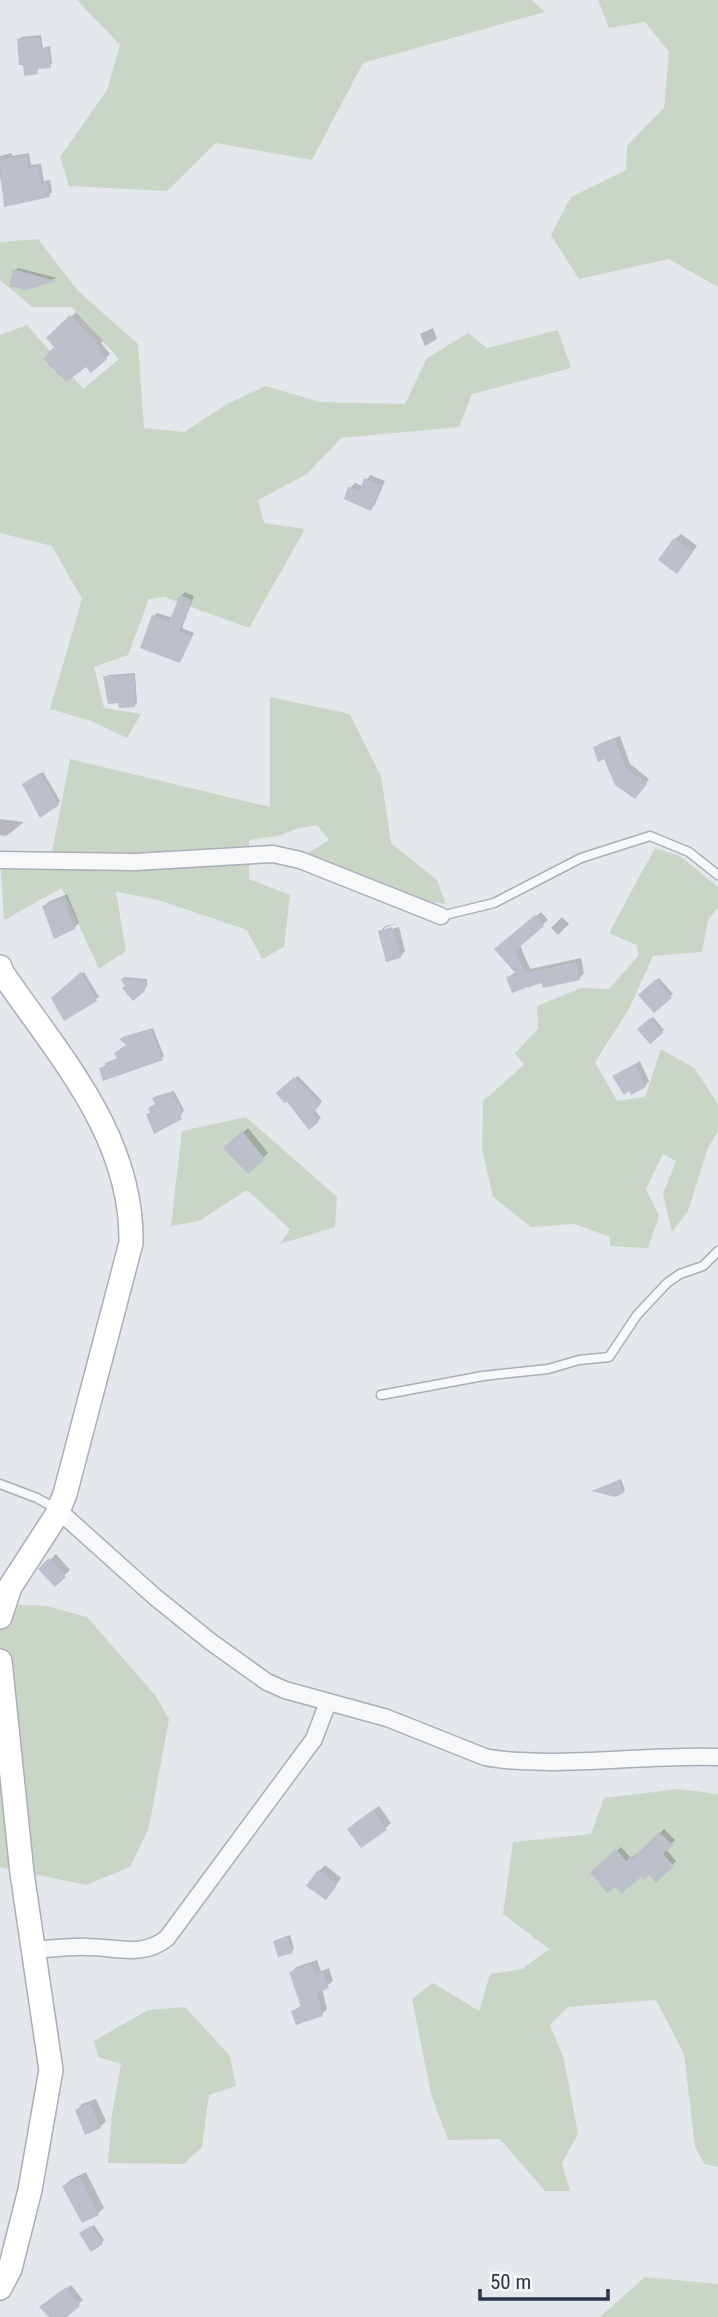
<svg xmlns="http://www.w3.org/2000/svg" width="718" height="2317" font-family="'Roboto Condensed',sans-serif">
	<style>
		.green { fill: #c9d6c5 }
		.shadow { fill: #0003 }
		.building { fill: #bbc0ca }
		.lines { fill: none; stroke-linecap: round; stroke-linejoin: round }
		.lane-casing { stroke: #a9aeb7; stroke-width: 11 }
		.street-casing { stroke: #a9aeb7; stroke-width: 19 }
		.secondary-casing { stroke: #a9aeb7; stroke-width: 26 }
		.lane { stroke: #f7f8fa; stroke-width: 8 }
		.street { stroke: #f7f8fa; stroke-width: 16 }
		.secondary { stroke: #fff; stroke-width: 23 }
	</style>
	<rect width="100%" height="100%" fill="#e4e7ec"/>
	<g class="green">
		<polygon points="77,0 532,0 545,12 363,63 312,160 216,143 167,191 69,186 60,157 107,90 120,45"/>
		<polygon points="598,0 718,0 718,287 669,259 579,279 551,235 571,197 626,170 627,146 664,108 669,52 645,22 609,28"/>
		<polygon points="38,239 78,291 138,344 144,428 184,432 227,404 266,386 320,402 405,404 427,358 468,333 487,348 558,330 571,368 472,394 459,427 341,438 307,474 258,500 264,523 305,529 249,628 164,597 149,599 128,655 94,667 104,708 141,714 127,738 91,721 50,709 82,599 52,546 0,533 0,335 27,325 83,389 119,359 72,307 32,307 0,280 0,242"/>
		<polygon points="270,697 350,714 381,776 391,843 437,880 446,904 382,893 308,853 329,840 317,825 299,828 278,836 249,840 249,879 290,895 284,947 262,959 247,930 155,899 116,892 126,951 99,969 62,888 4,920 1,871 52,852 70,759 270,807"/>
		<polygon points="655,848 680,856 718,887 718,907 708,920 702,952 653,956 630,1007 595,1062 617,1101 645,1097 661,1049 694,1068 718,1104 718,1131 708,1148 688,1211 672,1232 663,1194 676,1161 663,1154 646,1189 659,1216 648,1248 610,1246 610,1237 575,1224 531,1227 493,1197 482,1148 483,1101 524,1065 515,1053 538,1029 537,1006 581,988 609,989 639,955 636,945 609,933"/>
		<polygon points="246,1117 337,1197 335,1227 280,1244 290,1229 247,1190 199,1221 171,1226 182,1131"/>
		<polygon points="0,1604 47,1606 87,1617 155,1695 169,1719 149,1827 130,1867 86,1885 0,1867"/>
		<polygon points="679,1789 718,1794 718,2167 704,2164 695,2146 684,2054 656,2000 568,2007 550,2025 564,2059 578,2134 562,2163 570,2191 545,2191 500,2139 448,2140 431,2094 412,1999 433,1983 479,2011 490,1974 522,1969 549,1949 503,1914 513,1842 591,1834 604,1798"/>
		<polygon points="185,2007 230,2056 236,2086 209,2095 202,2147 184,2164 108,2163 112,2114 121,2064 98,2057 94,2041 148,2010"/>
		<polygon points="645,2277 718,2284 718,2317 600,2317"/>
	</g>
	<g class="shadow">
		<polygon points="41,35 43,48 50,46 52,64 39,67 37,72 19,40 21,37"/>
		<polygon points="12,153 12,156 29,153 31,165 41,164 44,181 50,180 52,192 49,195 5,205 0,176 0,156"/>
		<polygon points="18,268 57,278 23,289 16,270"/>
		<polygon points="76,312 103,341 101,343 110,354 106,358 86,365 57,347 49,339"/>
		<polygon points="433,328 437,339 425,346 420,334"/>
		<polygon points="370,475 385,481 375,504 371,509 350,488 355,483 363,486"/>
		<polygon points="681,534 697,546 682,566 675,539"/>
		<polygon points="185,592 194,596 182,628 194,633 180,661 154,616 157,613 173,618 181,596"/>
		<polygon points="135,673 137,703 135,705 120,701 105,677 108,675"/>
		<polygon points="620,736 630,764 649,779 639,793 595,748 599,744"/>
		<polygon points="43,772 60,801 58,804 26,782"/>
		<polygon points="0,819 24,822 6,836 0,835"/>
		<polygon points="67,894 79,923 74,928 44,906 48,902"/>
		<polygon points="541,912 548,920 520,945 530,969 581,958 584,973 579,979 543,981 530,987 508,977 516,972 501,944"/>
		<polygon points="562,917 569,924 558,935 551,928"/>
		<polygon points="398,923 384,928 384,931 399,927 405,951 400,957 380,932 385,926"/>
		<polygon points="84,972 99,997 65,1018 54,998"/>
		<polygon points="124,977 147,979 147,986 133,999 122,979"/>
		<polygon points="659,978 673,994 654,1011 641,995"/>
		<polygon points="653,1017 664,1030 650,1041 640,1029"/>
		<polygon points="153,1028 164,1056 162,1058 101,1068 119,1057 129,1044 121,1038 123,1037"/>
		<polygon points="640,1061 649,1081 645,1086 614,1076"/>
		<polygon points="298,1076 322,1101 314,1109 321,1118 309,1127 287,1099 278,1093"/>
		<polygon points="174,1091 184,1110 180,1117 152,1112 156,1104 154,1098 156,1096"/>
		<polygon points="248,1128 268,1153 248,1172 225,1148"/>
		<polygon points="621,1479 625,1490 623,1492 595,1490"/>
		<polygon points="56,1554 70,1570 55,1584 41,1569"/>
		<polygon points="379,1806 391,1823 385,1829 355,1823"/>
		<polygon points="664,1829 675,1840 666,1849 676,1861 656,1880 649,1873 596,1868 621,1847 631,1858 636,1854 638,1855"/>
		<polygon points="325,1865 341,1878 331,1892 319,1871"/>
		<polygon points="290,1935 294,1949 292,1951 275,1941"/>
		<polygon points="317,1960 321,1971 329,1968 333,1981 322,1989 327,2009 322,2014 293,2011 302,2005 291,1973 296,1967"/>
		<polygon points="96,2099 106,2121 100,2127 77,2110 82,2104"/>
		<polygon points="86,2172 104,2208 98,2213 64,2186 70,2180"/>
		<polygon points="94,2225 104,2240 102,2243 84,2231"/>
		<polygon points="71,2285 83,2300 64,2317 51,2317 46,2303"/>
	</g>
	<g class="building">
		<polygon points="39,37 41,49 48,48 51,68 37,69 38,74 24,76 23,65 19,65 17,39"/>
		<polygon points="26,156 28,168 38,166 41,183 46,182 50,197 4,207 0,160"/>
		<polygon points="13,269 57,281 26,290 9,286"/>
		<polygon points="70,315 100,347 98,349 107,359 91,373 86,367 66,382 43,359 54,347 46,338"/>
		<polygon points="364,478 381,485 371,511 344,499 348,487 360,491"/>
		<polygon points="674,538 693,552 677,574 658,560"/>
		<polygon points="180,595 192,600 179,632 192,637 180,663 140,648 152,615 169,622"/>
		<polygon points="134,675 135,707 119,708 118,703 108,704 103,676"/>
		<polygon points="615,739 626,768 647,784 635,799 615,785 604,759 598,762 593,747"/>
		<polygon points="40,773 59,805 40,818 22,784"/>
		<polygon points="63,898 75,929 54,939 42,906"/>
		<polygon points="535,915 544,926 515,951 525,973 576,962 580,980 543,988 542,983 529,987 530,990 528,987 512,993 506,977 517,975 494,949"/>
		<polygon points="392,927 401,958 386,962 378,931"/>
		<polygon points="81,972 97,1001 64,1021 51,998"/>
		<polygon points="120,979 146,981 145,991 133,1001 122,988 125,986"/>
		<polygon points="656,979 672,998 654,1013 638,995"/>
		<polygon points="650,1018 663,1033 650,1044 637,1029"/>
		<polygon points="151,1029 163,1060 103,1081 99,1068 106,1066 105,1063 117,1058 114,1053 126,1045 119,1039"/>
		<polygon points="635,1064 646,1087 631,1095 629,1091 624,1095 612,1076"/>
		<polygon points="294,1077 321,1104 313,1113 319,1122 309,1130 287,1102 284,1103 276,1093"/>
		<polygon points="171,1092 183,1113 180,1115 182,1119 154,1134 146,1114 150,1113 148,1108 155,1104 152,1098"/>
		<polygon points="242,1131 265,1159 248,1174 223,1148"/>
		<polygon points="619,1481 624,1493 615,1497 591,1491"/>
		<polygon points="49,1558 66,1577 55,1587 38,1569"/>
		<polygon points="373,1810 387,1830 361,1848 347,1829"/>
		<polygon points="659,1832 673,1845 663,1854 674,1866 656,1883 649,1875 644,1880 641,1877 621,1894 615,1887 607,1893 590,1872 616,1849 626,1861 631,1856 633,1858"/>
		<polygon points="318,1870 337,1885 326,1900 306,1886"/>
		<polygon points="287,1936 293,1953 278,1957 273,1941"/>
		<polygon points="311,1964 315,1975 323,1972 329,1988 317,1993 323,2016 296,2025 291,2011 301,2007 289,1972"/>
		<polygon points="90,2103 101,2128 85,2135 75,2110"/>
		<polygon points="80,2177 99,2215 82,2223 62,2186"/>
		<polygon points="91,2226 103,2244 91,2252 79,2233"/>
		<polygon points="66,2287 80,2306 67,2317 49,2317 39,2307"/>
	</g>
	<g class="lines">
		<g class="lane-casing">
			<g id="lane">
				<polyline points="441,916 494,903 581,858 650,836 689,852 718,875"/>
				<polyline points="381,1395 483,1376 548,1369 579,1360 609,1357 637,1315 667,1283 680,1274 703,1266 718,1251"/>
				<polyline points="0,1484 37,1498 57,1509"/>
			</g>
		</g>
		<g class="street-casing">
			<g id="street">
				<polyline points="0,860 135,862 273,854 300,860 441,916"/>
				<path d="M59 1511 155 1597 211 1642 267 1682 285 1690 387 1718 485 1757C507 1762 528 1761 550 1762 606 1762 662 1755 718 1757"/>
				<path d="M33 1950C51 1949 70 1946 88 1947 115 1947 143 1958 167 1938L314 1739 328 1702"/>
			</g>
		</g>
		<g class="secondary-casing">
			<g id="secondary">
				<path d="M0 967 3 974C60 1057 133 1137 131 1243L65 1494 56 1516 10 1587 0 1617"/>
				<polyline points="0,1661 22,1873 51,2070 30,2190 10,2269 0,2288"/>
			</g>
		</g>
		<use href="#lane" class="lane"/>
		<use href="#street" class="street"/>
		<use href="#secondary" class="secondary"/>
	</g>
	<path d="M480 2289v10h128v-10" fill="none" stroke="#2b3445" stroke-width="3.5"/>
	<text x="490" y="2289" font-size="21" fill="#2b3445" stroke="#f4f6f9" stroke-width="5" paint-order="stroke">50 m</text>
</svg>
